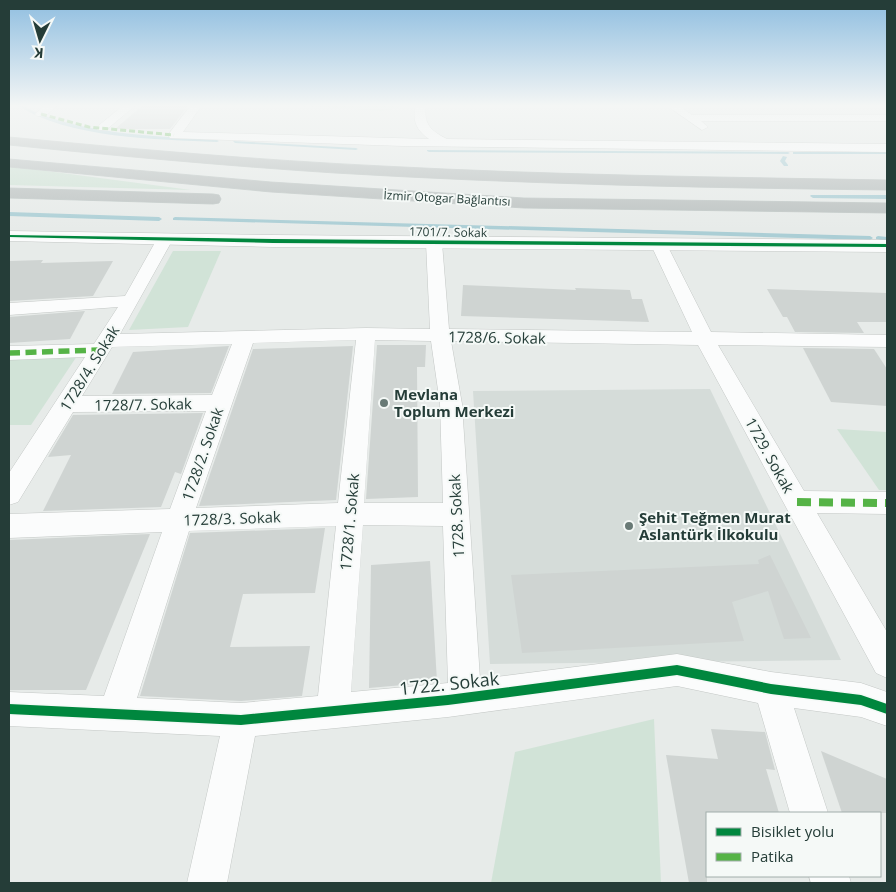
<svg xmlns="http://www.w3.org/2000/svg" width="896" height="892" font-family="'Open Sans',sans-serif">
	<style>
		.built { fill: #d5dcd9 }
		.green { fill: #d1e3d7 }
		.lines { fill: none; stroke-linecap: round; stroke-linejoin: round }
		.stream { fill: #abced5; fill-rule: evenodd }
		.building { fill: #cfd4d2 }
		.minor-casing { stroke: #c4c8c6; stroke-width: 1 }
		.tertiary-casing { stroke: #c4c8c6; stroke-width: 1 }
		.motorway-casing { stroke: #c2cac8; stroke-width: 1 }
		.minor { fill: #fbfcfc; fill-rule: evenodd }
		.tertiary { fill: #fbfcfc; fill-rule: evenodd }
		.motorway { fill: #bcc2c1; fill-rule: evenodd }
		.quiet-far2 { stroke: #55b346; stroke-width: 3; stroke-dasharray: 6 3; stroke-linecap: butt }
		.quiet-far1 { stroke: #55b346; stroke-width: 5.5; stroke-dasharray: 11 5.5; stroke-linecap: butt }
		.quiet { stroke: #55b346; stroke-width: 8; stroke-dasharray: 14 8; stroke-linecap: butt }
		.cycleway-casing { stroke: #f5f9f7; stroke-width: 3 }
		.cycleway { fill: #00873e; fill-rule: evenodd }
		.poi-dot { fill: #697a76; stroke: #f5f9f7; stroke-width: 2 }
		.labels { text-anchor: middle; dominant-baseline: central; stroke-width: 4; stroke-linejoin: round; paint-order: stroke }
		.far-street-label { font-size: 12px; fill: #253d38; stroke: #f5f9f7 }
		.street-label { font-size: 15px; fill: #253d38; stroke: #f5f9f7 }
		.poi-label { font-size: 15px; font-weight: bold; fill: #253d38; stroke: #f5f9f7; text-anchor: start }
		.near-street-label { font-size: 18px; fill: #253d38; stroke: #f5f9f7 }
	</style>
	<rect width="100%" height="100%" fill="#e7ebe9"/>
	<polygon class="built" points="710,389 841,660 490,664 473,391"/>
	<g class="green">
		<polygon points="288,105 400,105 399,108 382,111"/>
		<polygon points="9,166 191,190 9,185"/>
		<polygon points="173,251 221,251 188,327 129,330"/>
		<polygon points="77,356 31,425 9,425 9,358"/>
		<polygon points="837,429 887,432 887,490 879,490"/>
		<polygon points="654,719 661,883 491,883 515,752"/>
	</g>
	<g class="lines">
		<g class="stream">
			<path d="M17 105C26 105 33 112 42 115 56 120 71 124 86 127 129 136 173 137 217 140L219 141 217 142C157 139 69 139 17 105Z"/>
			<polygon points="233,141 356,148 358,149 356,150 235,143"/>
			<polygon points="427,150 788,152 790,153 788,154 429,152 427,151"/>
			<rect x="793" y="152" width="94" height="2"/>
			<polygon points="783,156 787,157 785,161 788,165 788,166 784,166 780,161"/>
			<polygon points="811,195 887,195 887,199 813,198 810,196"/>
			<polygon points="9,212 159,217 162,219 159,221 9,216"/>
			<polygon points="175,217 870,236 873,238 870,240 173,220 173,218"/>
			<polygon points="878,236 887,237 887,241 876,239 876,237"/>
		</g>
	</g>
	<g class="building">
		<polygon points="142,106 188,106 170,129 115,129"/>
		<polygon points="43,260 41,263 113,261 93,296 9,301 9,261"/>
		<polygon points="463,285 576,290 575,288 630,290 632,299 642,299 649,322 461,316"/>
		<polygon points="767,289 887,293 887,322 857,322 864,333 795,332 787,317 783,317"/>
		<polygon points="85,311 70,339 9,343 9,317"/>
		<polygon points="377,345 426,345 425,367 417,367 418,497 366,499"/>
		<polygon points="229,346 211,393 112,394 133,352"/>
		<polygon points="353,346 336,500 199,506 253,349"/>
		<polygon points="803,348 874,349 887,369 887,406 831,402"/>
		<polygon points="203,413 181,474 175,472 161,507 43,511 71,455 48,457 73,415"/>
		<polygon points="325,528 315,593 243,594 230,647 310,646 302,696 241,701 140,696 190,533"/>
		<polygon points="150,534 86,690 9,690 9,540"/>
		<polygon points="770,555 811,638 784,639 768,591 732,602 744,641 522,653 511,575 759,564 758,560"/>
		<polygon points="430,561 437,682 369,688 371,565"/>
		<polygon points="711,729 765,732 775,770 766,769 779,813 707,813 707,883 689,883 666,755 718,759"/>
		<polygon points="821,751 887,779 887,813 842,813"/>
	</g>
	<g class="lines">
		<g class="minor-casing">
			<g id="minor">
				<polygon points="46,105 58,105 45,116 37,116 35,114"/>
				<polygon points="124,105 136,105 106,130 98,130 96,128 98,126"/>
				<path d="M191 105H202L183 132 429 139C416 130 412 120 416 105H426C423 124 431 131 447 139L887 144V152L403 146 170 138 168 135Z"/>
				<polygon points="666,105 678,105 692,115 887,115 887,121 701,121 708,127 702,130"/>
				<path d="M165 234 171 236 173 239 120 334 366 328 430 329 426 243 428 240H440L442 243 449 329 692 332 651 245 653 242H665L667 245 711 332 887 335V347L718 345 804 491 887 492V514L817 513 887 632V678L876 673 698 345 451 341 462 404 480 679 677 654 771 672 861 683 887 692V726L861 717 794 708 828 813H790L758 703 677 686 448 717 255 736 227 883H187L220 736 9 726V692L104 696 162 532 9 538V514L170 509 206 411 73 412 18 502 9 505V473L85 357 9 360V346L94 344 118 307 9 315V303L125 296 157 239 159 236ZM356 340 338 503 196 508 253 343ZM375 340 431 341 440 404 443 503H364ZM232 344 212 395 82 396 112 347ZM363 525 443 526 448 683 351 692ZM336 526 318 696 241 703 137 698 189 531Z"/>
				<polygon points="809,876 849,876 851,883 811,883"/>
			</g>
		</g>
		<g class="tertiary-casing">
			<polygon id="tertiary" points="9,231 273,235 887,240 887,252 273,247 9,241"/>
		</g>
		<g class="motorway-casing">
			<g id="motorway">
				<path d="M9 137C134 149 258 160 383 166 551 175 719 177 887 180V190C703 188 519 184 335 173 226 166 118 156 9 145Z"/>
				<polygon points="9,159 271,182 524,198 887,203 887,213 524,208 271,192 9,167"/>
				<polygon points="9,188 213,194 219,195 221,199 219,203 213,204 9,198"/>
			</g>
		</g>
		<use href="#minor" class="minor"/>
		<use href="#tertiary" class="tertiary"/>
		<use href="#motorway" class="motorway"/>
		<polyline class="quiet-far2" points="41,114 89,127 174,135"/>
		<polyline class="quiet-far1" points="9,353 100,350"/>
		<polyline class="quiet" points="797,502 887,503"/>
		<g class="cycleway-casing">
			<g id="cycleway">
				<polygon points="9,235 273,239 887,244 887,247 273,243 9,237"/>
				<polygon points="677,665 771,684 861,695 887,704 887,714 861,705 771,694 677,675 448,705 241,725 9,714 9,704 241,715 448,695"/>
			</g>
		</g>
		<use href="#cycleway" class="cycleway"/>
	</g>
	<linearGradient id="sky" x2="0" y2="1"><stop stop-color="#8fbee0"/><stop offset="0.46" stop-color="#f4f6f5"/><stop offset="1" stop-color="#f4f6f5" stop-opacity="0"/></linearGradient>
	<rect width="896" height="230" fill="url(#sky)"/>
	<g class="poi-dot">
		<circle cx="384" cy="403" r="5"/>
		<circle cx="629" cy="526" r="5"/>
	</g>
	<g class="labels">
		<g class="far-street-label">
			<text transform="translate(447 198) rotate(3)">İzmir Otogar Bağlantısı</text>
			<text transform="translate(448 232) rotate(1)">1701/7. Sokak</text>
		</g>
		<g class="street-label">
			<text transform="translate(497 337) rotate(1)">1728/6. Sokak</text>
			<text transform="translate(89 368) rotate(-58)">1728/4. Sokak</text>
			<text transform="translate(143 404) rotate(-1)">1728/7. Sokak</text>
			<text transform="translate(202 454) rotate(-71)">1728/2. Sokak</text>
			<text transform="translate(770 455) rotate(61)">1729. Sokak</text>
			<text transform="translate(456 516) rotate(-93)">1728. Sokak</text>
			<text transform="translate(232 518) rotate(-2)">1728/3. Sokak</text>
			<text transform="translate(349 522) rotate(-85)">1728/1. Sokak</text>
		</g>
		<g class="poi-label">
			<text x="394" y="394">Mevlana<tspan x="394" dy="17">Toplum Merkezi</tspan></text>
			<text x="639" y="517">Şehit Teğmen Murat<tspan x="639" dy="17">Aslantürk İlkokulu</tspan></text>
		</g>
		<g class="near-street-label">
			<text transform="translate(449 683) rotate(-6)">1722. Sokak</text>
		</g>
	</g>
	<rect width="896" height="892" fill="none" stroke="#253d38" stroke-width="20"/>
	<rect x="706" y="812" width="175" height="65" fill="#f5f9f7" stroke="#a2aeab"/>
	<rect x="716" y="828" width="25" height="8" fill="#00873e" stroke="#a2aeab"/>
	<text x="751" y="837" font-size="15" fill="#253d38">Bisiklet yolu</text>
	<rect x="716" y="853" width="25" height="8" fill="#55b346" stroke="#a2aeab"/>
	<text x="751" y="862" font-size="15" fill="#253d38">Patika</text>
	<g transform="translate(40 40) rotate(185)" stroke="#f5f9f7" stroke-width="4" paint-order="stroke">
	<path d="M0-4L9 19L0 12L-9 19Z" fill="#253d38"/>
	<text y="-8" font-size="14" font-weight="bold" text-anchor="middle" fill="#253d38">K</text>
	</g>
</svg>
